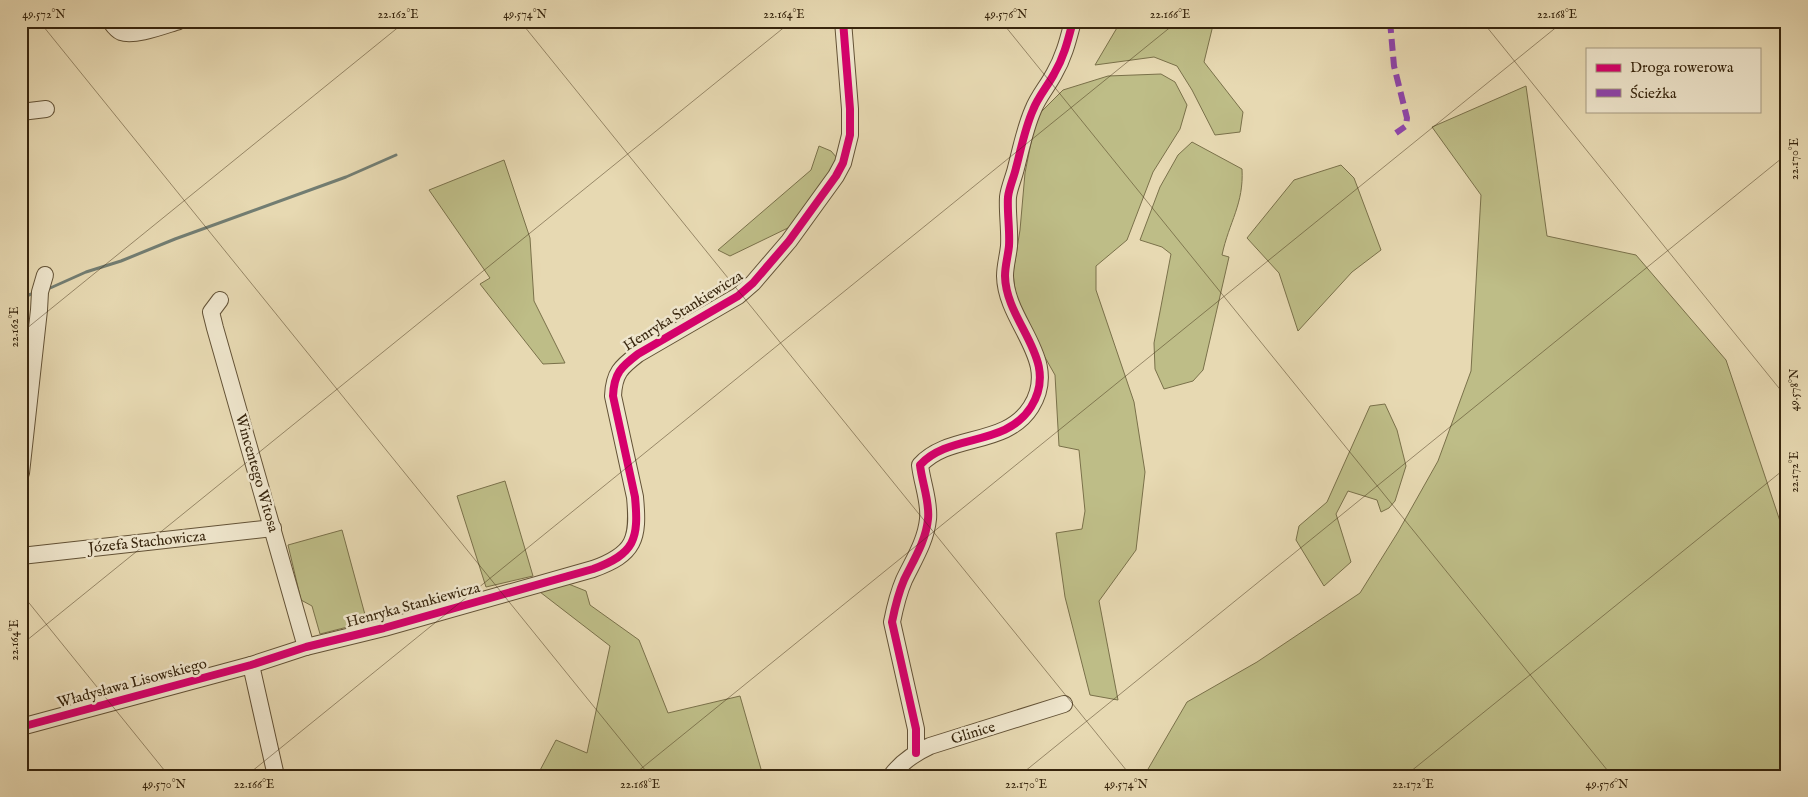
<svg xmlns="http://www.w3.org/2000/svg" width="1808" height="797" font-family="'IM FELL English',serif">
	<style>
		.green { fill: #bebd87; stroke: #7a714a }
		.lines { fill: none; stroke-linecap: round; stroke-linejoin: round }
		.stream { stroke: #727d72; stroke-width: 3 }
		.minor-casing { stroke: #635236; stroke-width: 18 }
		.minor { stroke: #efe6cd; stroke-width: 16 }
		.quiet { stroke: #8e44ad; stroke-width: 6; stroke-dasharray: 12 6; stroke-linecap: butt }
		.cycleway-casing { stroke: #efe6cd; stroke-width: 11 }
		.cycleway { stroke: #d6006c; stroke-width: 8 }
		.ticks { fill: none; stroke: #37250d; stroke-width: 1; stroke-opacity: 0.45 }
		.labels { text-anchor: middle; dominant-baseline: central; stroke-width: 5; stroke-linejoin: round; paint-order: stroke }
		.street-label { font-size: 15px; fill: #37250d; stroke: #efe6cd }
		.neatline { fill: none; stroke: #37250d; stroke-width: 2 }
		.ticks-label { font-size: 12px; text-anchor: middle; fill: #37250d }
	</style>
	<rect width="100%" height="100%" fill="#e7d9b2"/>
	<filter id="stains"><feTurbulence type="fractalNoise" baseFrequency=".004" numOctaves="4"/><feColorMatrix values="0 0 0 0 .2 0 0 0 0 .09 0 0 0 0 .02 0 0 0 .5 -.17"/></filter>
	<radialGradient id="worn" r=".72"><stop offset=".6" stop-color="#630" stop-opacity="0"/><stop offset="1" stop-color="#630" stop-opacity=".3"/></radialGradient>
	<g class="green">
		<polygon points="1121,21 1214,21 1204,62 1243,112 1240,132 1215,135 1192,90 1177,66 1154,57 1095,65"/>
		<polygon points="1161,74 1175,82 1187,105 1180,129 1153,172 1127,240 1096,266 1096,290 1134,402 1145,472 1136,550 1099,601 1118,700 1090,695 1065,597 1056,533 1082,529 1085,511 1079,450 1059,446 1055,375 1017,308 1013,273 1020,230 1025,173 1036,117 1063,90 1108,76"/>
		<polygon points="1526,86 1547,236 1636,255 1726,360 1787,542 1787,776 1144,776 1187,702 1257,662 1360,593 1398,532 1438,461 1471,371 1481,195 1432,127"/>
		<path d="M1192 142 1242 169C1244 204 1229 222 1222 255L1229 257 1203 370 1193 381 1164 389 1155 369 1154 343 1171 254 1162 247 1140 240 1160 187 1178 155Z"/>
		<polygon points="819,146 831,151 837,158 835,170 790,227 730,256 718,250 811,170"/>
		<polygon points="504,160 530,238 534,301 565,363 543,364 480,284 490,278 429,190"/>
		<polygon points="1341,165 1354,178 1381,250 1352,272 1298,331 1279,273 1247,238 1294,180"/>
		<polygon points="1385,404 1397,430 1406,466 1395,501 1389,508 1381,512 1377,500 1348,491 1336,514 1351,562 1324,586 1296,540 1299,526 1327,502 1370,406"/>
		<polygon points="505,481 533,576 486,587 457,496"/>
		<polygon points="342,530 367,622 320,634 312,606 301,600 288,545"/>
		<polygon points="566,583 586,591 590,605 639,640 668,713 740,696 763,776 537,776 556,740 587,753 610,646 540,592"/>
	</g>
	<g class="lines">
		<g class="stream">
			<polyline points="48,289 86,272 121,261 175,239 346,177 396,155"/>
			<polyline points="21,298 34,293"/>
		</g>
		<g class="minor-casing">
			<g id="minor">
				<path d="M110 21C113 25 116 30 121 32 135 37 165 25 179 21"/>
				<polyline points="21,112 46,109"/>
				<polyline points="220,300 211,312 215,328 306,647"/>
				<polyline points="21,473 39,310 40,292 45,275"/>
				<polyline points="21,556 273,528"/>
				<polyline points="251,665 276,776"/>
				<path d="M21 727 251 665 306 647 384 628 593 569C635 554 639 539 635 497L613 396C614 373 621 367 638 354L738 296 753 283 789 241 836 176 843 163 850 135V109L843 21"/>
				<path d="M916 753V729L892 622C895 607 898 594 904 580 913 561 926 541 928 519 930 502 922 483 920 465 949 433 1006 447 1031 407 1061 359 1006 324 1005 276 1005 266 1008 256 1009 246 1010 230 1007 212 1008 197 1009 188 1014 177 1016 168 1021 149 1025 128 1033 110 1038 97 1047 87 1054 74 1064 57 1068 40 1073 21"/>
				<path d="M891 776C902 761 915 753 930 746L1064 704"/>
			</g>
		</g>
		<use href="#minor" class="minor"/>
		<polyline class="quiet" points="1390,21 1394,66 1407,118 1406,126 1396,133"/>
		<g class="cycleway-casing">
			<g id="cycleway">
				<path d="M21 727 251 665 306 647 384 628 593 569C635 554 639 539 635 497L613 396C614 373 621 367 638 354L738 296 753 283 789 241 836 176 843 163 850 135V109L843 21"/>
				<path d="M916 753V729L892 622C895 607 898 594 904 580 913 561 926 541 928 519 930 502 922 483 920 465 949 433 1006 447 1031 407 1061 359 1006 324 1005 276 1005 266 1008 256 1009 246 1010 230 1007 212 1008 197 1009 188 1014 177 1016 168 1021 149 1025 128 1033 110 1038 97 1047 87 1054 74 1064 57 1068 40 1073 21"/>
			</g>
		</g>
		<use href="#cycleway" class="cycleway"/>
	</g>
	<path class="ticks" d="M39 21 650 776M520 21 1131 776M1001 21 1612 776M1482 21 1787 398M21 333 406 21M21 593 169 776M21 645 792 21M246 776 1178 21M632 776 1564 21M1019 776 1787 154M1405 776 1787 467"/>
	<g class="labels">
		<g class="street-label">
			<text transform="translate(683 311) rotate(-32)">Henryka Stankiewicza</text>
			<text transform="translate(257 473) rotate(74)">Wincentego Witosa</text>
			<text transform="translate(147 542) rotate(-6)">Józefa Stachowicza</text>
			<text transform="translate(413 605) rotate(-15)">Henryka Stankiewicza</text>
			<text transform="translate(132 683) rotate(-15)">Władysława Lisowskiego</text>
			<text transform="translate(973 733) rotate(-17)">Glinice</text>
		</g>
	</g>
	<rect width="1808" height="797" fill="none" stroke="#e7d9b2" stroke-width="55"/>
	<rect x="1586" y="48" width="175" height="65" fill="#efe6cd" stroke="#a59980"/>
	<rect x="1596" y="64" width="25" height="8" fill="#d6006c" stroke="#a59980"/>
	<text x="1630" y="72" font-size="15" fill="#37250d">Droga rowerowa</text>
	<rect x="1596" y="89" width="25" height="8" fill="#8e44ad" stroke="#a59980"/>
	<text x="1630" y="98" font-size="15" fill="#37250d">Ścieżka</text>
	<rect x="28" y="28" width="1752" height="742" class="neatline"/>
	<g class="ticks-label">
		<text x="44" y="18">49.572°N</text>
		<text x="398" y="18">22.162°E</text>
		<text x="525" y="18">49.574°N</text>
		<text x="784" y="18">22.164°E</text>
		<text x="1006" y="18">49.576°N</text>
		<text x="1170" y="18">22.166°E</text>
		<text x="1557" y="18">22.168°E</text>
		<text transform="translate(1794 159) rotate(-90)" y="4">22.170°E</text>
		<text transform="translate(14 327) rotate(-90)" y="4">22.162°E</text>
		<text transform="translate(1794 390) rotate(-90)" y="4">49.578°N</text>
		<text transform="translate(1794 472) rotate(-90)" y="4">22.172°E</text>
		<text transform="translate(14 640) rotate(-90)" y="4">22.164°E</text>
		<text x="164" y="788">49.570°N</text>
		<text x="254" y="788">22.166°E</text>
		<text x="640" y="788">22.168°E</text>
		<text x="1026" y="788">22.170°E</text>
		<text x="1126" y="788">49.574°N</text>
		<text x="1413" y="788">22.172°E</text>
		<text x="1607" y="788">49.576°N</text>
	</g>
	<rect width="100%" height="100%" filter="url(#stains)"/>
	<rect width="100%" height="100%" fill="url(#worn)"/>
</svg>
